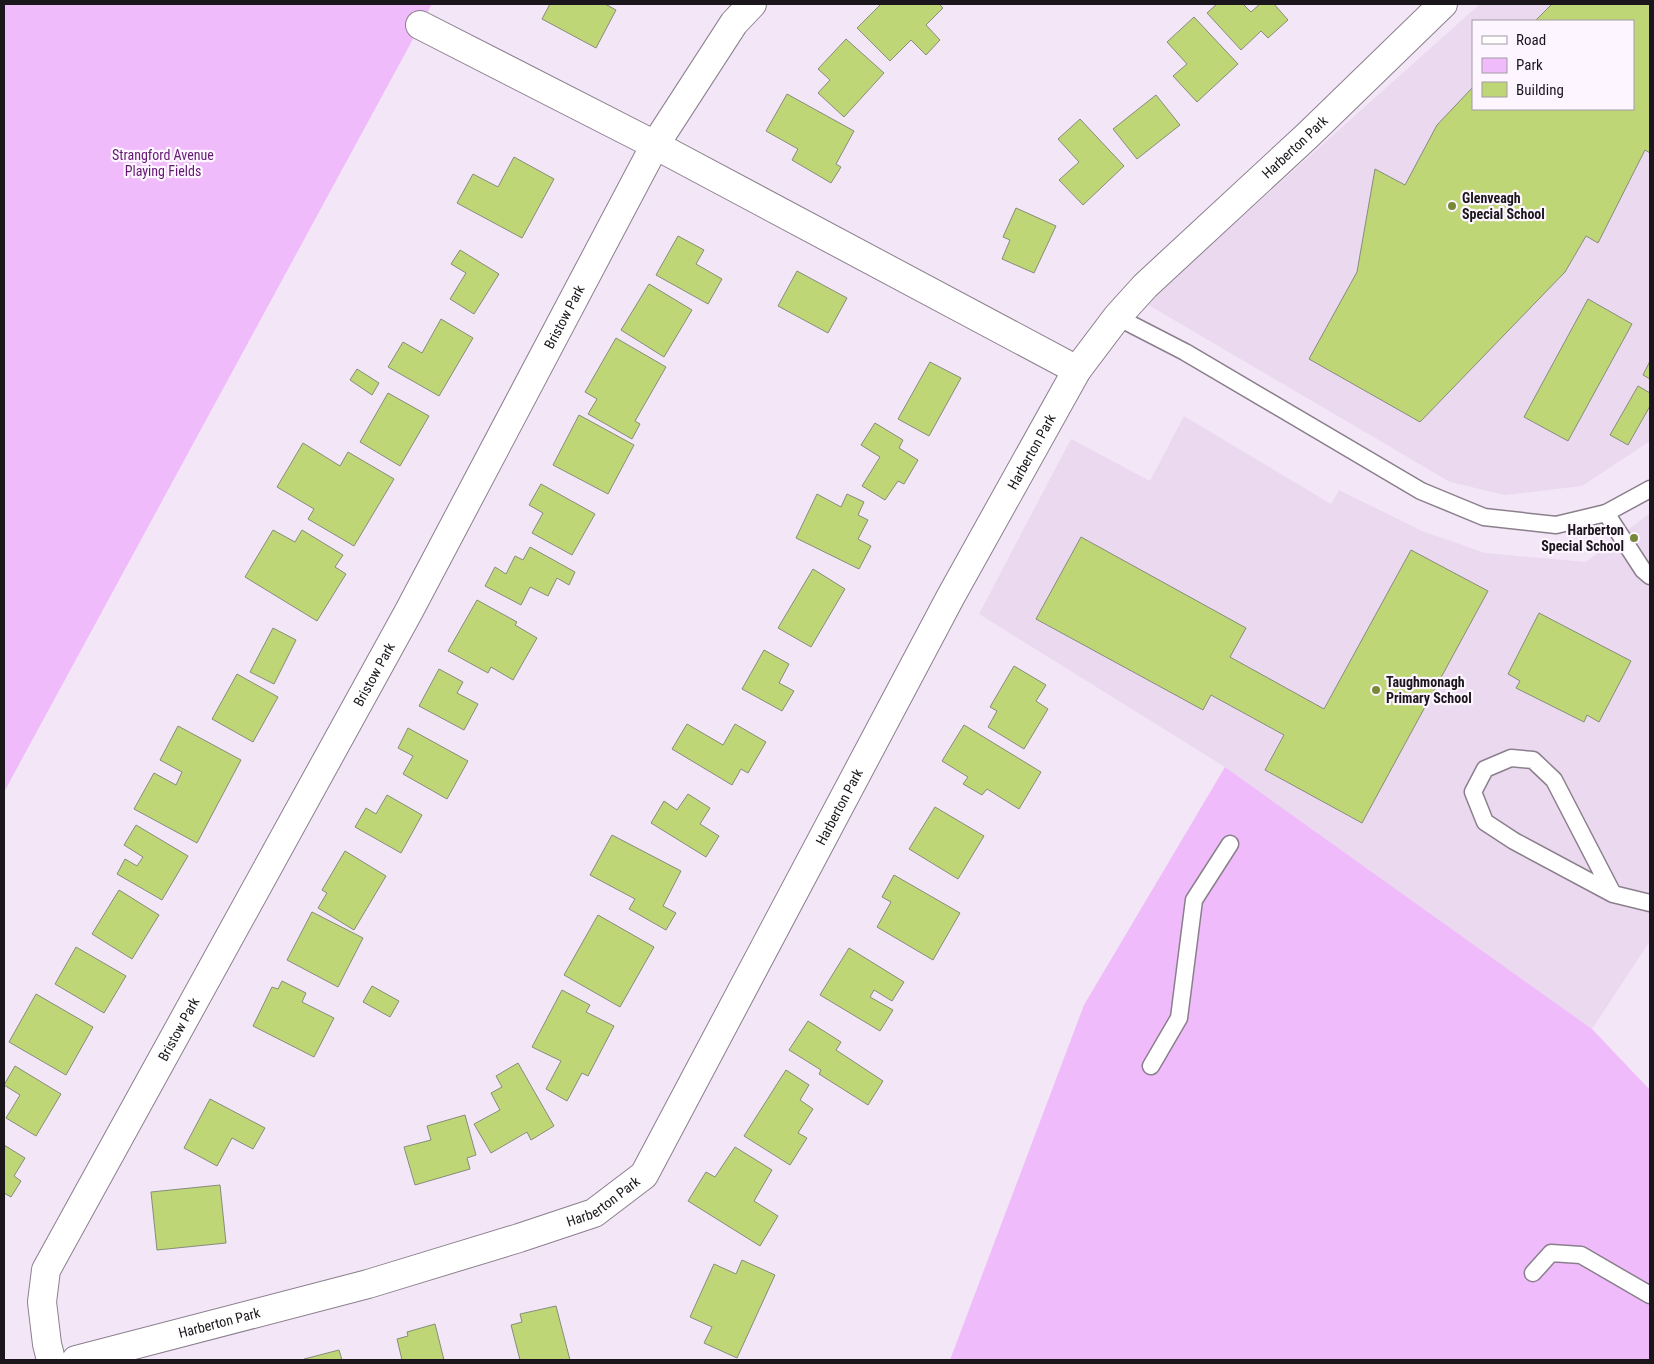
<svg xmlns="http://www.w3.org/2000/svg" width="1654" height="1364" font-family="'Roboto Condensed',sans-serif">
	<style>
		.built { fill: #ebd9ef; fill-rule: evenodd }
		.green { fill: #f0bbfb }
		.building { fill: #bfd677; stroke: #878c7b }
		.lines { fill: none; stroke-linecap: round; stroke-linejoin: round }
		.service-casing { stroke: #8b7f8d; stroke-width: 19 }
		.minor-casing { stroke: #8b7f8d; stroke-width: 30 }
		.service { stroke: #fff; stroke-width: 16 }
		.minor { stroke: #fff; stroke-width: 28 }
		.poi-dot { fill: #778939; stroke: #fdf5ff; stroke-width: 2 }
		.labels { text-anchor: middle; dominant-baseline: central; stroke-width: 4.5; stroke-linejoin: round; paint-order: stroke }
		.street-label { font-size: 14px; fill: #1a161b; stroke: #fdf5ff }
		.park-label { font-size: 14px; fill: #641972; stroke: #fdf5ff }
		.poi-label { font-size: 14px; font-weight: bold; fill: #1a161b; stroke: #fdf5ff; text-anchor: start }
	</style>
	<rect width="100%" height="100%" fill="#f3e6f6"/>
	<g class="built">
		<path d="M1480 4H1650V441L1582 486 1505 495 1450 482 1145 303ZM1473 21H1633V109H1473Z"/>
		<polygon points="1184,416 1331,504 1339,490 1422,531 1485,553 1586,562 1650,513 1650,941 1592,1029 1225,767 979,614 1071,439 1150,481"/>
	</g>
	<g class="green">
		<polygon points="4,4 432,4 4,792"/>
		<polygon points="1225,767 1592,1029 1650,1090 1650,1360 950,1360 1084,1005"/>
	</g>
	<g class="building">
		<polygon points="550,4 605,4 616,10 596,48 542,19"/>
		<polygon points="881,4 939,4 943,8 926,25 940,40 926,55 911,40 890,61 857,28"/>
		<polygon points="1217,4 1243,4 1251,12 1260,4 1274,4 1288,20 1268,38 1261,31 1241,50 1207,13"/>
		<polygon points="1552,4 1650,4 1650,153 1645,150 1598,243 1586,236 1565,272 1420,422 1309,359 1357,272 1375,169 1405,185 1437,125 1473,87 1473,109 1633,109 1633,21 1535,21"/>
		<polygon points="1194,17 1238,64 1197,102 1173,76 1187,64 1167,42"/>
		<polygon points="846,39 884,73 844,117 818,93 830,80 818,69"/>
		<polygon points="787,94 854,131 836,164 841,167 831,183 792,160 798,149 766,131"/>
		<polygon points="1156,95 1180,125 1137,159 1113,129"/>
		<polygon points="1080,119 1124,166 1083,205 1059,180 1079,162 1058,139"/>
		<polygon points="514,157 554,179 522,238 457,203 473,174 498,187"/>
		<polygon points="1016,208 1056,226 1034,273 1002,259 1010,240 1003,237"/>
		<polygon points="678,236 704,250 696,264 722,279 708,304 656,275"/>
		<polygon points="460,250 499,274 474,314 450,299 466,273 451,264"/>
		<polygon points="797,271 847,298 828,333 778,306"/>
		<polygon points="649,284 692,310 664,357 621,330"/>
		<polygon points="1588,299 1632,324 1568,441 1524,417"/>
		<polygon points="441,319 473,338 439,396 388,367 403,342 422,353"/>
		<polygon points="616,338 666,367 635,421 640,424 632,439 588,414 597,399 585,392"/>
		<polygon points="1650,361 1650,379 1643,375"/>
		<polygon points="930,362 961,378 929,436 898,419"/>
		<polygon points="357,369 379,383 372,395 350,380"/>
		<polygon points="1638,386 1650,393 1650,406 1628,445 1610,435"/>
		<polygon points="388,393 429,416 400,466 360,442"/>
		<polygon points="579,415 634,445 608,494 553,465"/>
		<polygon points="875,423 903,440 899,448 918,460 904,484 898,481 885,500 862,486 880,457 861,445"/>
		<polygon points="303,443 340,466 348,452 394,479 354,546 308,519 314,509 277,487"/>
		<polygon points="541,484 595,514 572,555 532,533 543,513 529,505"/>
		<polygon points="817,494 841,507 847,494 864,502 858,515 868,520 858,539 871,546 859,569 796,538"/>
		<polygon points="273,530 295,542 302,530 343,555 335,567 346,574 317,621 245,577"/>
		<polygon points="1081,537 1246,628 1230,657 1324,709 1411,550 1488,591 1362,823 1265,770 1284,735 1211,695 1203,710 1036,619"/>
		<polygon points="530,547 575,572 569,585 557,578 548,596 530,587 521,605 485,586 495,567 506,574 515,556 523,560"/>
		<polygon points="813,569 845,589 811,647 778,628"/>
		<polygon points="477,600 517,622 515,625 537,638 513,680 491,667 488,673 448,651"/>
		<polygon points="1539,613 1631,661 1599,722 1587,715 1584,722 1516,688 1520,681 1508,674"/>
		<polygon points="273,628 296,640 274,684 250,672"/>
		<polygon points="764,650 789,664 779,683 794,691 782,711 742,689"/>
		<polygon points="1014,666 1046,685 1036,701 1048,709 1024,749 988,727 997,711 990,707"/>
		<polygon points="439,669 463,682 457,693 478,704 464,730 419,706"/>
		<polygon points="237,674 278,697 253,742 212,719"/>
		<polygon points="687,724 723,745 735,724 766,742 748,773 741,769 732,785 672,749"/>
		<polygon points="964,725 1041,772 1019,809 987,789 982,795 963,784 968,777 942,761"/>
		<polygon points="178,726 241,760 197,843 134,809 154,773 176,785 182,772 160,760"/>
		<polygon points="408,728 468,761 447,799 403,774 413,756 398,748"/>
		<polygon points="688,794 710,808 700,824 719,836 706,857 651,823 664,801 677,810"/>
		<polygon points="387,795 422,815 401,853 355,827 366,808 376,814"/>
		<polygon points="935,807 984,836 958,879 909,849"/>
		<polygon points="136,825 188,856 162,900 117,874 125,859 137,866 143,857 124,845"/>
		<polygon points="612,835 681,871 663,906 676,913 666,930 629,909 635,899 590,875"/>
		<polygon points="345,851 386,876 354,930 318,908 327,893 322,890"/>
		<polygon points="894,875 960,913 933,960 877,927 891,902 882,897"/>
		<polygon points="119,890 159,915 132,959 92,934"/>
		<polygon points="312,912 363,938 338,987 287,960"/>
		<polygon points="598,915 654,947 620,1007 564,975"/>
		<polygon points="76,947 126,976 104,1013 55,984"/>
		<polygon points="849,948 904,982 892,1001 874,990 870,997 893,1010 880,1031 820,995"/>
		<polygon points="282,981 306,993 302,1002 334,1018 314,1057 253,1026 272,987 278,989"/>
		<polygon points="372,986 399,1001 390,1017 363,1002"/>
		<polygon points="562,990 590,1005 586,1012 614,1026 588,1076 582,1073 567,1101 546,1089 561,1061 532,1047"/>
		<polygon points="36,994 93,1027 66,1075 9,1042"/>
		<polygon points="808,1021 841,1042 836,1050 883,1081 868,1105 819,1074 821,1070 789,1050"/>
		<polygon points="518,1063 554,1126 531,1140 527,1132 491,1153 474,1124 500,1110 491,1093 502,1087 496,1076"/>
		<polygon points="15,1066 61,1094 36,1136 6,1118 20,1095 4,1085"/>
		<polygon points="786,1070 809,1085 800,1100 813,1109 798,1133 807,1138 790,1165 744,1136"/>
		<polygon points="210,1099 265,1128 253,1149 232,1138 217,1166 184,1148"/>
		<polygon points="465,1115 476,1155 467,1158 470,1169 415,1185 404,1147 431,1140 427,1126"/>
		<polygon points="4,1145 25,1158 14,1176 21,1181 11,1197 4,1193"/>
		<polygon points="735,1147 772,1170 754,1201 778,1216 760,1246 688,1201 706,1172 715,1177"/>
		<polygon points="220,1185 226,1243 157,1250 151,1192"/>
		<polygon points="742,1260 775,1275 737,1358 704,1343 712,1327 690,1317 714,1264 736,1274"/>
		<polygon points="556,1306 570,1360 520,1360 511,1325 522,1322 520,1314"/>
		<polygon points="435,1324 444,1360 402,1360 397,1339 408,1336 407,1332"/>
		<polygon points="339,1350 342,1360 304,1360 304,1359"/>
	</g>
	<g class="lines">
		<g class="service-casing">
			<g id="service">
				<polyline points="1117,317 1185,352 1421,491 1484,517 1556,525 1606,513 1650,489"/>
				<polyline points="1606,513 1643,570 1650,576"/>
				<polyline points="1613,894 1554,780 1533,760 1511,758 1485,769 1473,792 1485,822 1514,841 1613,894 1650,903"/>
				<polyline points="1151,1066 1179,1018 1194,900 1230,844"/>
				<polyline points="1533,1273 1551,1253 1581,1255 1650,1295"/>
			</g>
		</g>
		<g class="minor-casing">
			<g id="minor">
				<polyline points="420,25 655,145 1077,370"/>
				<path id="s1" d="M51 1360 47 1344 42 1302 46 1270 409 611 655 145 734 23 752 4"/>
				<path id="s2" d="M76 1360 368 1284 519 1238 594 1213 644 1175 951 596 1077 370 1117 317 1145 286 1308 135 1443 4"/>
			</g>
		</g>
		<use href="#service" class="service"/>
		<use href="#minor" class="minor"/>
	</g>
	<g class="poi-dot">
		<circle cx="1452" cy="206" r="5"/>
		<circle cx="1634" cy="538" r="5"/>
		<circle cx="1376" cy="690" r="5"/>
	</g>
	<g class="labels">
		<g class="street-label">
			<text stroke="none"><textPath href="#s2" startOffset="1828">Harberton Park</textPath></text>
			<text stroke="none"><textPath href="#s1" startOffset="1176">Bristow Park</textPath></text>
			<text stroke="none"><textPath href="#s2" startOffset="1422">Harberton Park</textPath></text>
			<text stroke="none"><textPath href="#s1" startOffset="771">Bristow Park</textPath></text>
			<text stroke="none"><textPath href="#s2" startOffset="1018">Harberton Park</textPath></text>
			<text stroke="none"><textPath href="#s1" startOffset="366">Bristow Park</textPath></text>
			<text stroke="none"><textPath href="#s2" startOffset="552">Harberton Park</textPath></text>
			<text stroke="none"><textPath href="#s2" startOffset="148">Harberton Park</textPath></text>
		</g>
		<g class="park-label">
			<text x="163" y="155">Strangford Avenue<tspan x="163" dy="16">Playing Fields</tspan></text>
		</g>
		<g class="poi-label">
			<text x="1462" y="198">Glenveagh<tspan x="1462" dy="16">Special School</tspan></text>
			<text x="1624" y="530" text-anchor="end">Harberton<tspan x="1624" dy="16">Special School</tspan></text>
			<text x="1386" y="682">Taughmonagh<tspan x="1386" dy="16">Primary School</tspan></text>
		</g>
	</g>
	<rect width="1654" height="1364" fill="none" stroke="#1a161b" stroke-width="10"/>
	<rect x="1472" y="20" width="162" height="90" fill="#fdf5ff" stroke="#a29ca4"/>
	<rect x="1482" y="36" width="25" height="8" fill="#ffffff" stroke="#a29ca4"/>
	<text x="1516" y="45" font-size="15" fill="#1a161b">Road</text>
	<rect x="1482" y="58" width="25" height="15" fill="#f0bbfb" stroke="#a29ca4"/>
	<text x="1516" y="70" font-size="15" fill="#1a161b">Park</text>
	<rect x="1482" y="82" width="25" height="15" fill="#bfd677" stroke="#a29ca4"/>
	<text x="1516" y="95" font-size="15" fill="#1a161b">Building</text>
</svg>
